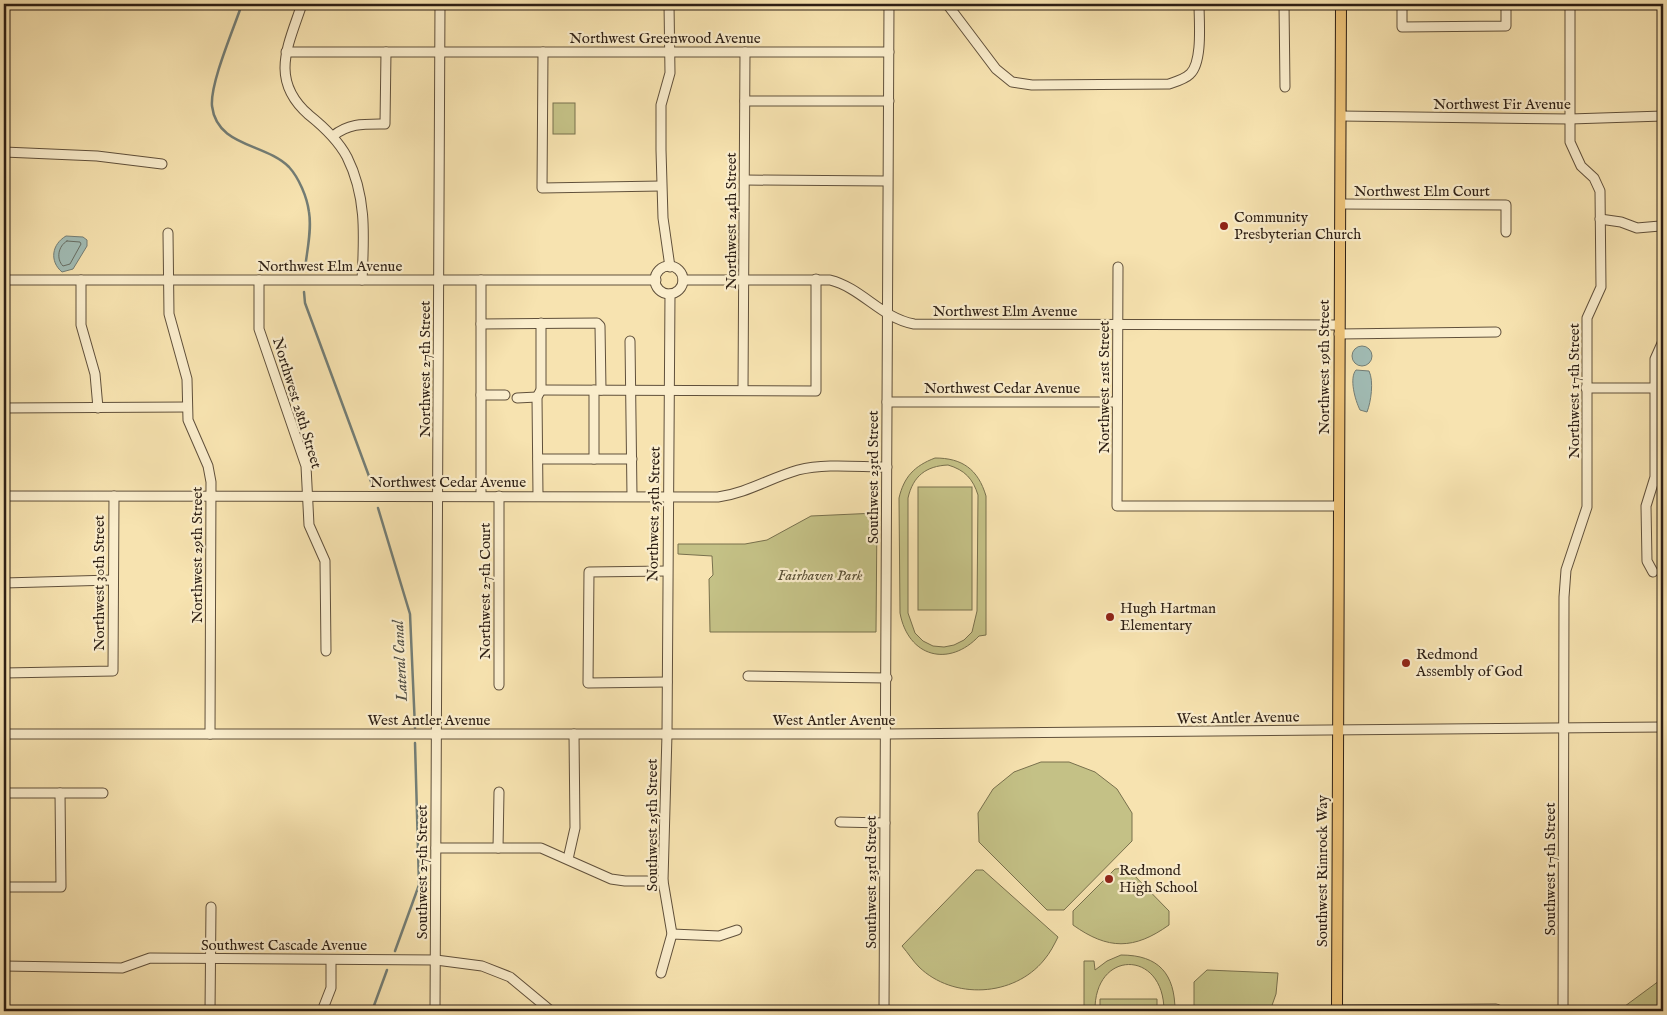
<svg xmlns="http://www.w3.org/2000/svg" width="1667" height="1015" font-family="'IM FELL English',serif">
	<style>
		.green { fill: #c4c186; stroke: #78704d; fill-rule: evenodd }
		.water { fill: #a1bcb5; stroke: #737d75 }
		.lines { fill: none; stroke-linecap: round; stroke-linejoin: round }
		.shore { stroke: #676e64; stroke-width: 1 }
		.stream { stroke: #737d75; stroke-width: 2.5 }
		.minor-casing { stroke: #60503b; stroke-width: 11 }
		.major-casing { stroke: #2d1f14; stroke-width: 12 }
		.minor { stroke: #faedcc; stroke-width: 9 }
		.major { stroke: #ecc278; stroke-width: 10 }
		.poi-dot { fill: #8f2418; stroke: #faedcc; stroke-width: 2 }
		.labels { text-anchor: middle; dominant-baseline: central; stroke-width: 4.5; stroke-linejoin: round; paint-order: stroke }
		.street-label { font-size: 15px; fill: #2d1f14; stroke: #faedcc }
		.poi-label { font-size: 15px; fill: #2d1f14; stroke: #faedcc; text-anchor: start }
		.park-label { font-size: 15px; font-style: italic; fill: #5a5036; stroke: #faedcc }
		.water-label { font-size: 16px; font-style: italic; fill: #504e44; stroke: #faedcc }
	</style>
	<rect width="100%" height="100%" fill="#f7e3b0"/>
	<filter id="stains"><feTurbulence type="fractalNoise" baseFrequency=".004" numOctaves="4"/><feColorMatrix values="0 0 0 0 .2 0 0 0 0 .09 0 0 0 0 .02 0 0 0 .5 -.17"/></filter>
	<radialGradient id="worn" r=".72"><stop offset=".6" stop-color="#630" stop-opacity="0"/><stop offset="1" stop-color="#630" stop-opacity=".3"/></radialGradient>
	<g class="green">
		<rect x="553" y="103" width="22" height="31"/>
		<path d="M935 458C962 458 978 469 986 496V635L979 636C949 668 908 657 900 613L899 498C904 477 914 466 935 458ZM948 465C965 470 973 479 978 495L977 611 972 632 964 640 954 645 944 647 933 646 923 641 915 633 908 613V498C913 476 926 466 948 465Z"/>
		<rect x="918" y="487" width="54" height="123"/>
		<polygon points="877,513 876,632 710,632 709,579 713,575 712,556 678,554 678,544 745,544 767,540 811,516"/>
		<polygon points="1041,762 1069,762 1095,772 1117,789 1132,813 1132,841 1064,910 1047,910 979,842 978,813 993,789 1014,772"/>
		<path d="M1127 868 1169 911V925C1134 950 1108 950 1073 925V911L1115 869Z"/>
		<path d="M976 870H983L1058 937C1054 945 1050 953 1044 960 1014 997 953 1000 919 967 913 961 908 953 902 946Z"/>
		<path d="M1121 955C1159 955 1175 974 1175 1011H1164C1164 949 1094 949 1095 1011H1084V961H1094L1095 970 1107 961Z"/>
		<polygon points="1207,970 1278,973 1276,994 1270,1011 1194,1011 1194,982"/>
		<polygon points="1663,978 1663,1011 1619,1011 1621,1009"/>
		<polygon points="1157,999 1157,1011 1100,1011 1100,999"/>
	</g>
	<g class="water">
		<path d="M66 236 83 237 87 240V246L73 269 62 272C49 261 52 244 66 236Z"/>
		<circle cx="1362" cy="356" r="10"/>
		<path d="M1356 370 1369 371C1374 381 1371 402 1367 412L1360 410C1355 400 1349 378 1356 370Z"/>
	</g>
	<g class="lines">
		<path class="shore" d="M67 241 80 242 81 244 70 264 63 266C56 259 58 246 67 241Z"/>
		<g class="stream">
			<path d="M242 4C234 28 210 83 212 106 217 147 265 143 289 167 299 178 307 197 309 212 312 230 307 250 305 269"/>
			<polyline points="304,292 305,303 373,487"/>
			<polyline points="378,508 410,614 415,728"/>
			<polyline points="395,951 419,885 415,743"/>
			<polyline points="372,1011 387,970"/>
		</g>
		<g class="minor-casing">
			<g id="minor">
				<path d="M302 4C288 46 269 80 309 115 324 127 338 140 347 157 367 197 364 237 362 280"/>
				<polyline points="669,4 670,73 661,105 661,150 663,218 670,267"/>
				<path d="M947 4 996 69 1012 82 1032 85 1169 84C1175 82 1185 79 1190 74 1203 62 1199 21 1199 4"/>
				<polyline points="1284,4 1285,87"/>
				<polyline points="1402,4 1402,27 1506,26 1506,4"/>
				<polyline points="286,52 889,52"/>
				<polyline points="543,52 542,188 661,186"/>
				<polyline points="745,101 889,101"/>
				<polyline points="1341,116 1570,119 1663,116"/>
				<path d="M333 136C349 123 364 124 385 124L386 52"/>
				<polyline points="4,152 97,156 162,164"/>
				<polyline points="745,180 887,181"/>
				<polyline points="1341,204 1506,205 1506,232"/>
				<polyline points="1600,219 1621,222 1637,228 1660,226 1663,223"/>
				<polyline points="168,233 169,314 187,379 188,420 208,466 211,482 210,734"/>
				<circle cx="669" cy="280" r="14"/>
				<polyline points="1118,267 1117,506 1337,506"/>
				<polyline points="4,280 656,280"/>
				<polyline points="81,280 81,325 95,374 98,408"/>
				<polyline points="259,280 259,329 306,466 309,525 325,561 326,651"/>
				<path d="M683 280H830C862 288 881 318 914 324L1339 325"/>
				<polyline points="481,324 597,323 600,326 601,390"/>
				<polyline points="1339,334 1496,332"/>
				<polyline points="630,341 632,496"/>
				<polyline points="1586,388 1653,388"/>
				<polyline points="541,390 816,391 816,279"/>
				<polyline points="594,390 594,459"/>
				<polyline points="743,390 745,52"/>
				<polyline points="481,395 505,395"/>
				<polyline points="517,398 537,397"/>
				<polyline points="887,402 1117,402"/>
				<polyline points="4,408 187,407"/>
				<polyline points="538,459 632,459"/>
				<path d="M4 496 718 497C747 493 770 478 798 470 826 463 858 467 887 467"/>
				<polyline points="481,496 481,280"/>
				<polyline points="538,496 537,397 541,390 541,323"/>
				<polyline points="667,571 589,572 588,683 667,682"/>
				<polyline points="1653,572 1647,561 1646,506 1655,477 1655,359 1663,341"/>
				<polyline points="4,583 112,580"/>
				<polyline points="4,673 113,671 114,496"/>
				<polyline points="748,676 887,678"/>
				<polyline points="499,685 499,496"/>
				<polyline points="4,734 887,734 1663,727"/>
				<polyline points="4,793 103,793"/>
				<polyline points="840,822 885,823"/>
				<polyline points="436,848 541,848 611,879 625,881 663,881"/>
				<polyline points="498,848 499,792"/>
				<polyline points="568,859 575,828 574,734"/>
				<polyline points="4,887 61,887 60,793"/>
				<polyline points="672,934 719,936 737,930"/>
				<polyline points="4,966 122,968 150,958 436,960 482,966 510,977 551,1011"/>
				<polyline points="661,973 672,934 663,881 667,734 670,294"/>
				<polyline points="1337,1010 1496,1009 1501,1011"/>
				<polyline points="210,1011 211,907"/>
				<polyline points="322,1011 331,988 331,960"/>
				<polyline points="435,1011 440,4"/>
				<polyline points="884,1011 889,4"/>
				<polyline points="1563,1011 1564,597 1566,570 1587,507 1587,318 1601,287 1600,191 1594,178 1581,166 1570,142 1570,4"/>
			</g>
		</g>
		<g class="major-casing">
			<polyline id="major" points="1337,1011 1341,4"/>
		</g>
		<use href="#minor" class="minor"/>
		<use href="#major" class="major"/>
	</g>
	<g class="poi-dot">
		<circle cx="1224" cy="226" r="5"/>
		<circle cx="1110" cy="617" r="5"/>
		<circle cx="1406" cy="663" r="5"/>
		<circle cx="1109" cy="879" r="5"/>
	</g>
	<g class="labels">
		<g class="street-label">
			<text x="665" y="38">Northwest Greenwood Avenue</text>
			<text x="1502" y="104">Northwest Fir Avenue</text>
			<text x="1422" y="191">Northwest Elm Court</text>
			<text transform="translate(731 221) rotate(-90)">Northwest 24th Street</text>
			<text x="330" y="266">Northwest Elm Avenue</text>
			<text x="1005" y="311">Northwest Elm Avenue</text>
			<text transform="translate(1324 367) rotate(-90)">Northwest 19th Street</text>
			<text transform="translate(425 369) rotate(-90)">Northwest 27th Street</text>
			<text transform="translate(1104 387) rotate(-90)">Northwest 21st Street</text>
			<text x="1002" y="388">Northwest Cedar Avenue</text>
			<text transform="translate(1574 391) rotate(-90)">Northwest 17th Street</text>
			<text transform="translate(297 403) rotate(73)">Northwest 28th Street</text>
			<text transform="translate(873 477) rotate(-90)">Southwest 23rd Street</text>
			<text x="448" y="482">Northwest Cedar Avenue</text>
			<text transform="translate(654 514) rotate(-89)">Northwest 25th Street</text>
			<text transform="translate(197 555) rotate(-90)">Northwest 29th Street</text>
			<text transform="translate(99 583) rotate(-90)">Northwest 30th Street</text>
			<text transform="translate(485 591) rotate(-90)">Northwest 27th Court</text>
			<text transform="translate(1238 718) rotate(-1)">West Antler Avenue</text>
			<text x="429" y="720">West Antler Avenue</text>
			<text x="834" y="720">West Antler Avenue</text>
			<text transform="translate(652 825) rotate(-90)">Southwest 25th Street</text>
			<text transform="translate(1550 869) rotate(-90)">Southwest 17th Street</text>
			<text transform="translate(1322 871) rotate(-90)">Southwest Rimrock Way</text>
			<text transform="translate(422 872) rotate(-90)">Southwest 27th Street</text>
			<text transform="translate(871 882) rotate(-90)">Southwest 23rd Street</text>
			<text x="284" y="945">Southwest Cascade Avenue</text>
		</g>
		<g class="poi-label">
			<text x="1234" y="217">Community<tspan x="1234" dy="17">Presbyterian Church</tspan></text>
			<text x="1120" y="608">Hugh Hartman<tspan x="1120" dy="17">Elementary</tspan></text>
			<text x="1416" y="654">Redmond<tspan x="1416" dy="17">Assembly of God</tspan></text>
			<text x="1119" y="870">Redmond<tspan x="1119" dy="17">High School</tspan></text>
		</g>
		<g class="park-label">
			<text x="820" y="575">Fairhaven Park</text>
		</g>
		<g class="water-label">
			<text transform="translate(401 661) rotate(-93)">Lateral Canal</text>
		</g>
	</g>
	<rect width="1667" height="1015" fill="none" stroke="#f7e3b0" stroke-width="20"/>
	<rect x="5" y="5" width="1657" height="1005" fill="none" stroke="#2d1f14" stroke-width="2.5"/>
	<rect x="10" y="10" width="1647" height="995" fill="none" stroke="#2d1f14"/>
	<rect width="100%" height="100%" filter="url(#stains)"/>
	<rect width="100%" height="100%" fill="url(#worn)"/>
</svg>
